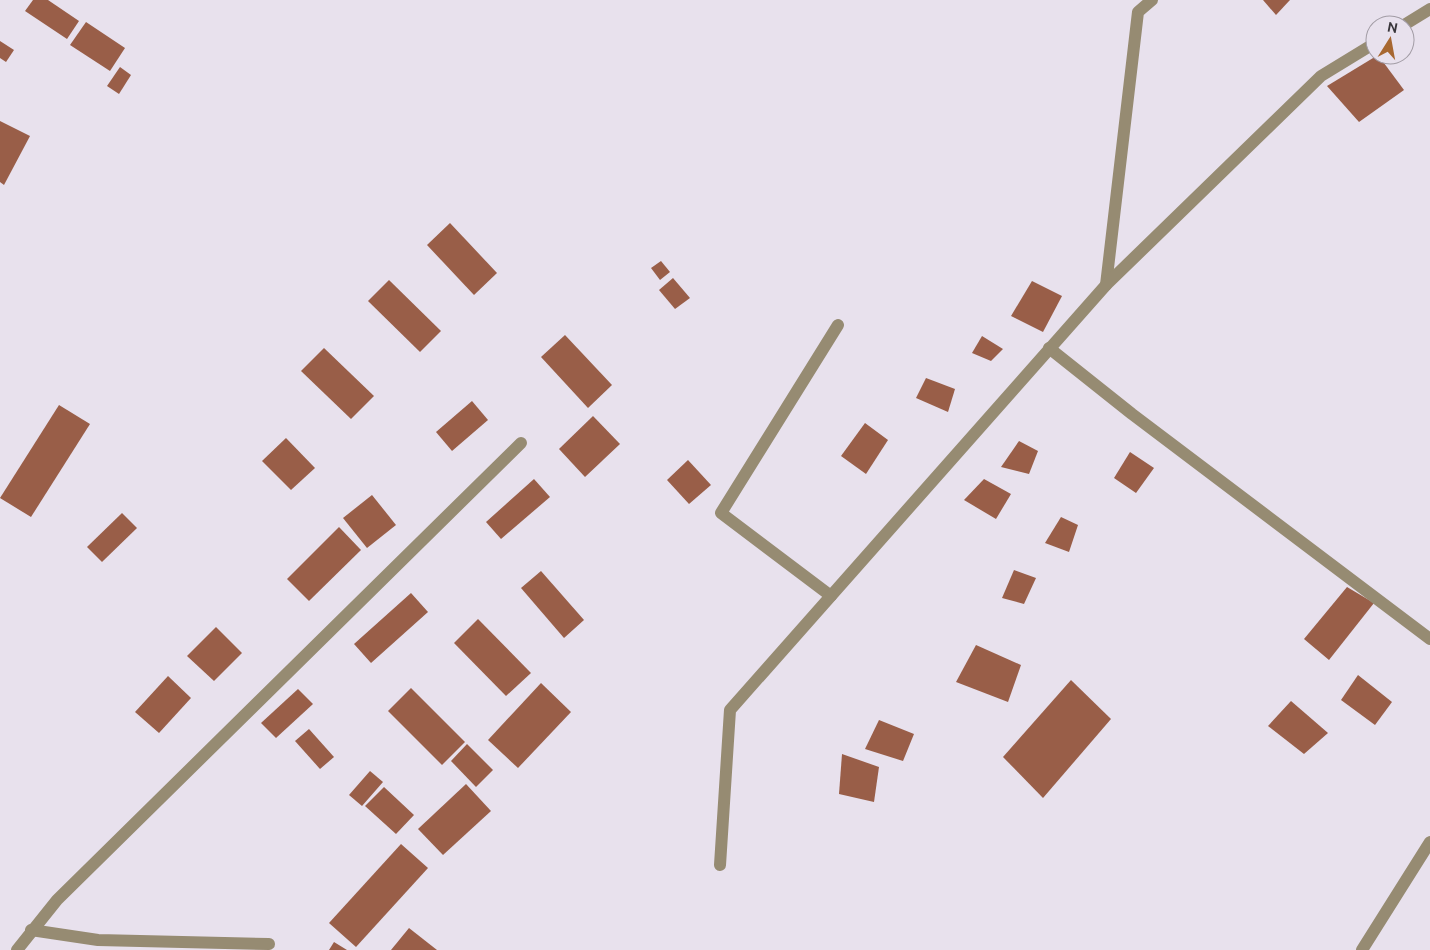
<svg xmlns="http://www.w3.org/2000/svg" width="1430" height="950" font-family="Ubuntu,sans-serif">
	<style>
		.building { fill: #995e48 }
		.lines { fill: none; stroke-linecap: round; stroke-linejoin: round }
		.minor { stroke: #968b72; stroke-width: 12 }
	</style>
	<rect width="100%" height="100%" fill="#e8e1ed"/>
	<g class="building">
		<polygon points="33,0 48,0 79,21 67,39 25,11"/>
		<polygon points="1263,0 1290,0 1276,15"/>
		<polygon points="86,22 125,48 110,71 70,45"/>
		<polygon points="0,41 14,50 6,62 0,58"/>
		<polygon points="1378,55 1404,90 1359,122 1327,86"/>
		<polygon points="120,67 131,75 119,94 107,86"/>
		<polygon points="0,121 30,136 4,185 0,182"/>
		<polygon points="450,223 497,273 474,295 427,245"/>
		<polygon points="661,261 670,272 660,280 651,268"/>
		<polygon points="673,278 690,298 675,309 659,290"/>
		<polygon points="389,280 441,331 420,352 368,301"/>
		<polygon points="1032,281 1062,296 1043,332 1011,316"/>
		<polygon points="565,335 612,385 588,408 541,357"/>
		<polygon points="982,336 1003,349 991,361 972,353"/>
		<polygon points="324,348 374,396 351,419 301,371"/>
		<polygon points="926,378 955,389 948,412 916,398"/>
		<polygon points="472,401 488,420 452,451 436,432"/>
		<polygon points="59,405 90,424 31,517 0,498"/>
		<polygon points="593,416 620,444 585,477 559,449"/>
		<polygon points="865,423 888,440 866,474 841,456"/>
		<polygon points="286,438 315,468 291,490 262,461"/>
		<polygon points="1019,441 1038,451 1029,474 1001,467"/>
		<polygon points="1130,452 1154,468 1136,493 1114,478"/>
		<polygon points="688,460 711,485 689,504 667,480"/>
		<polygon points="534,479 550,497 501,539 486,522"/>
		<polygon points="984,479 1011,494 996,519 964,500"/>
		<polygon points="372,495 396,525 367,548 343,518"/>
		<polygon points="122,513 137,528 102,562 87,547"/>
		<polygon points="1061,517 1078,525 1069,552 1045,543"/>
		<polygon points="339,527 361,550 309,601 287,579"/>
		<polygon points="1014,570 1036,578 1024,604 1002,598"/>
		<polygon points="541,571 584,620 564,638 521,588"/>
		<polygon points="1347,587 1374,603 1329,660 1304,639"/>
		<polygon points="411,593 428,612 371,663 354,644"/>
		<polygon points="478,619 531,673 506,696 454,643"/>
		<polygon points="216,627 242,653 214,681 187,656"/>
		<polygon points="976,645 1021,665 1008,702 956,682"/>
		<polygon points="1358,675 1392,702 1375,725 1341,700"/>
		<polygon points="168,676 191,698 159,733 135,712"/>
		<polygon points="1071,680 1111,719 1043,798 1003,757"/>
		<polygon points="541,683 571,712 518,768 488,740"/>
		<polygon points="411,688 465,742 442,765 388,711"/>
		<polygon points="298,689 313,704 276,738 261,723"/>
		<polygon points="1291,701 1328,733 1304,754 1268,726"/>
		<polygon points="879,720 914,734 903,761 865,749"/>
		<polygon points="309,729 334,757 320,769 295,741"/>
		<polygon points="467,744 493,770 476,787 451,761"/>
		<polygon points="842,754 879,767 874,802 839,794"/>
		<polygon points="370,771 383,782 362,806 349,795"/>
		<polygon points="466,784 491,811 443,855 418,829"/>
		<polygon points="384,787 414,815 396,834 365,806"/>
		<polygon points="401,844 428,868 356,947 329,923"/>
		<polygon points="409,928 437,950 391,950"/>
		<polygon points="334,942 347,950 329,950"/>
	</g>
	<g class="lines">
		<g class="minor">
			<polyline points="1404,25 1430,9"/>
			<polyline points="1106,285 1138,12 1152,0"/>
			<polyline points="1049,348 1132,414 1430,639"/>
			<polyline points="831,596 721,513 838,325"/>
			<polyline points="720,865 730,710 1106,285 1321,76 1375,43"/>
			<polyline points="31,930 98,940 269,944"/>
			<polyline points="17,950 57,900 521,443"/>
			<polyline points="1362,950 1430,842"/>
		</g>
	</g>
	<g transform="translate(1390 40) rotate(11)"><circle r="24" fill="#e8e1ed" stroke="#a29ca5"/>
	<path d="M0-4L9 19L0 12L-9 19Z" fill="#a76730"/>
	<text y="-8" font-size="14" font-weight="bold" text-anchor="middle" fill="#38353a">N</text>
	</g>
</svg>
